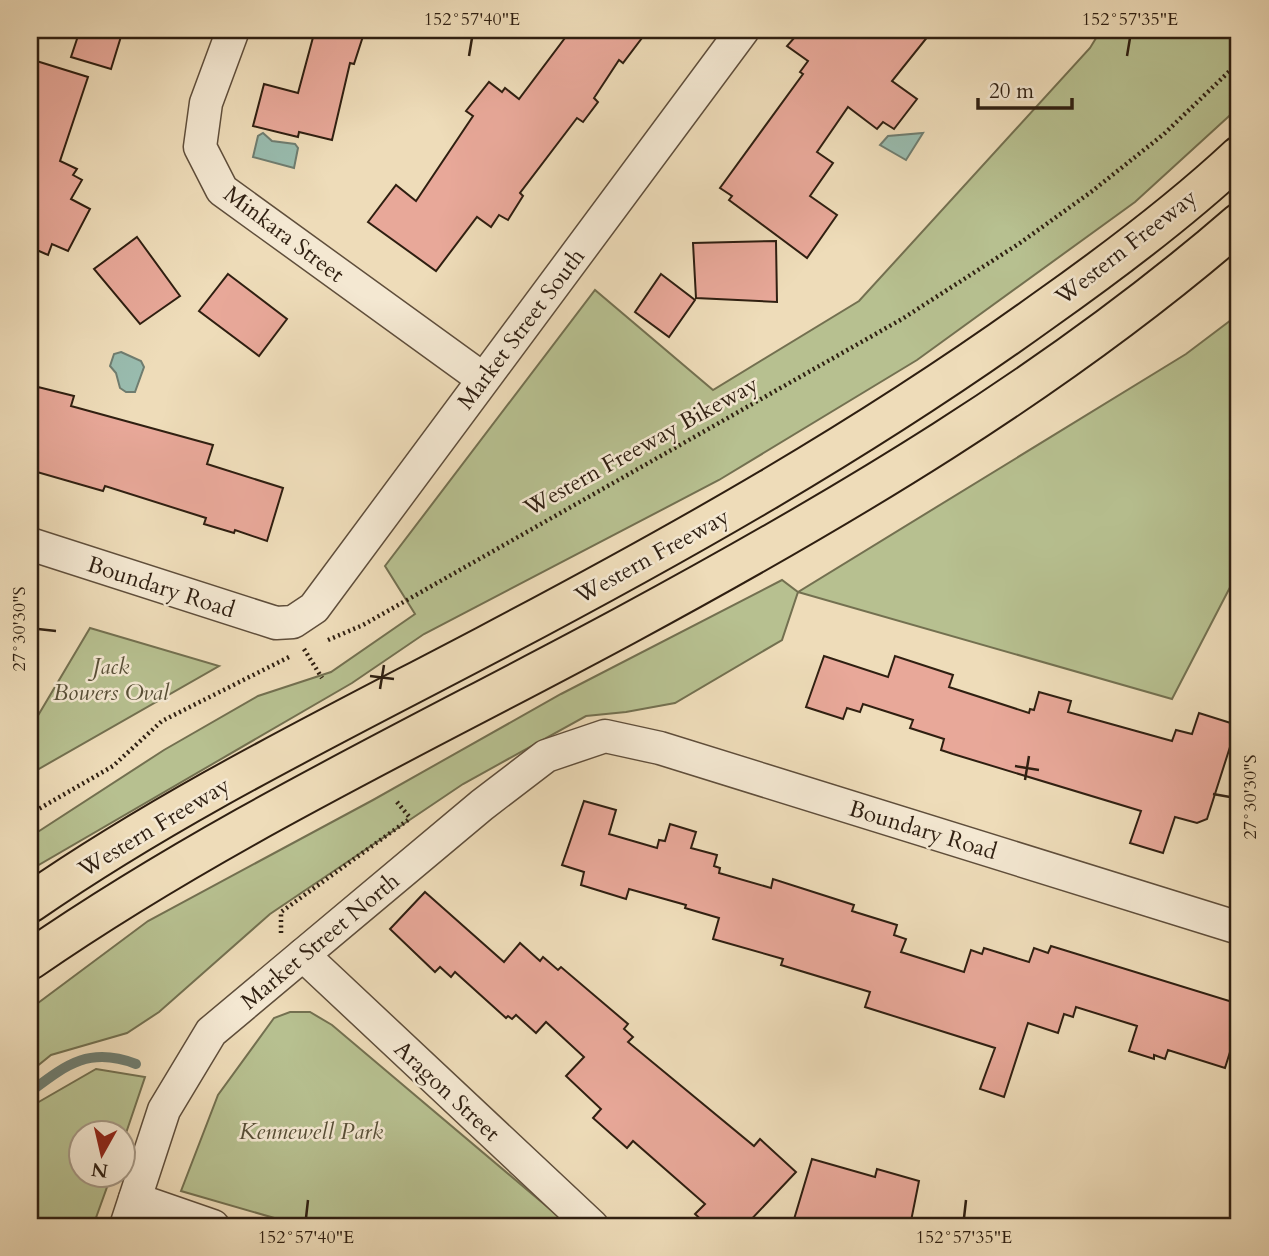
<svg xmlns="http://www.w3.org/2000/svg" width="1269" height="1256" font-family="Cardo,serif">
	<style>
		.green { fill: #b7c090; stroke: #737050; stroke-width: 2 }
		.water { fill: #99bcaf; stroke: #6f7d70; stroke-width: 2 }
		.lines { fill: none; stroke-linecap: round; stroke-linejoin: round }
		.stream { stroke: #6f7d70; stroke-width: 10 }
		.building { fill: #e8a899; stroke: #2f1f11; stroke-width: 2 }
		.minor-casing { stroke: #5f4e3b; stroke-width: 35 }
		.highway-casing { stroke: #2f1f11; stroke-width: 42 }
		.path { stroke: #2f1f11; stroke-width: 4.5; stroke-dasharray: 2 3.5; stroke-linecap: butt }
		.minor { stroke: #f4e8d2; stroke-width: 32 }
		.highway { stroke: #eedcb9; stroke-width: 38 }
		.ticks { fill: none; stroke: #2f1f11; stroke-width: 2.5 }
		.labels { text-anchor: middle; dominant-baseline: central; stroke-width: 5; stroke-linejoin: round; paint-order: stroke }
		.street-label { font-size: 23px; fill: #2f1f11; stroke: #f4e8d2 }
		.park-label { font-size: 23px; font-style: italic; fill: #584f37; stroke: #f4e8d2 }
		.neatline { fill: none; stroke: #2f1f11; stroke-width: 2.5 }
		.ticks-label { font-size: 18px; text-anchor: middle; fill: #2f1f11 }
	</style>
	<rect width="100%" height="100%" fill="#eedcb9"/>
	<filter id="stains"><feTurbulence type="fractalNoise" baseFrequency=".00286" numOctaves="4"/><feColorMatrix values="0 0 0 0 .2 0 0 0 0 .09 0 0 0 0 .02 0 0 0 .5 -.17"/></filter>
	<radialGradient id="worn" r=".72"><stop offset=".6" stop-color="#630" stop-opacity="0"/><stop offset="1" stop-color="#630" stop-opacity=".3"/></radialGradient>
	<g class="green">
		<polygon points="1101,30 1239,30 1239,107 1135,202 917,360 719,480 424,634 352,683 30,870 30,837 164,750 258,696 331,672 415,614 385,566 595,290 713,390 859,301 1090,48"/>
		<polygon points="1239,314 1239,570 1172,699 798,592 782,640 675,703 626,712 586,716 463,784 270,914 159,1012 127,1033 51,1055 30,1072 30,1009 148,921 373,800 561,694 782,580 798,592 1186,354"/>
		<polygon points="90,628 219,666 30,774 30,729"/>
		<polygon points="290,1012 310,1012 332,1025 570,1226 302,1226 181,1191 218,1095 274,1018"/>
		<polygon points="96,1069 145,1077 123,1142 122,1134 80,1134 80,1176 111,1176 93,1226 30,1226 30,1107"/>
	</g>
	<g class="water">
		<polygon points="263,133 272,141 295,144 298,148 294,168 253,157 258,136"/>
		<polygon points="923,133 906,160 880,145 888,136"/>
		<polygon points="121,352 141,361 144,367 135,392 126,392 120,388 116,373 110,366 114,354"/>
	</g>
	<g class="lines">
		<path class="stream" d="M30 1092C66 1065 89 1046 136 1064"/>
	</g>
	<g class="building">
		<polygon points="80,30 123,30 111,69 71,57"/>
		<polygon points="315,30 365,30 354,64 350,63 332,140 299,132 298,137 253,126 264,84 298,93"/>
		<polygon points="571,30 648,30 623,63 619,60 594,98 598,102 583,122 577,118 520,193 523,196 508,220 499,215 491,227 477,217 436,271 368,222 396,185 416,201 473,116 466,111 489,82 502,92 505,88 519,99"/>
		<polygon points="801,30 933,30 892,81 917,99 894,129 883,122 877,129 848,107 817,152 833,163 810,196 837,215 807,258 729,200 732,196 720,188 803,74 800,72 808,61 787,46"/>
		<polygon points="30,59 88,77 60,161 77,169 73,175 82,180 71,199 90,209 68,251 52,244 48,255 30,247"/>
		<polygon points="137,237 180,296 140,324 94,269"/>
		<polygon points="776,241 777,302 696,298 693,243"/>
		<polygon points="228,274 287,319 259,356 199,311"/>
		<polygon points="661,274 695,300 669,337 635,312"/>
		<polygon points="38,387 74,396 71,406 213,445 207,464 283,488 267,541 235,530 234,533 204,524 206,518 105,486 103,491 30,470 30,392 37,394"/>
		<polygon points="824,656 888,677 895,656 953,675 949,687 1029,713 1030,709 1034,710 1039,692 1071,701 1068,712 1172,741 1176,730 1192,734 1199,713 1237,725 1207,819 1197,823 1175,817 1163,853 1130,843 1141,811 953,754 941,750 944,739 910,728 913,720 863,704 860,712 847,708 843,719 806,707"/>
		<polygon points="584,801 616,810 609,834 657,848 659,840 665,841 670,824 696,832 691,848 717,855 714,866 720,868 719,873 771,888 773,879 854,905 852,911 897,925 894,935 906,939 901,952 964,972 971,950 982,954 984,948 1029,962 1034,948 1048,953 1051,946 1239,1004 1239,1055 1230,1052 1225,1068 1168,1050 1165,1059 1154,1055 1154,1059 1129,1051 1137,1026 1076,1007 1073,1017 1064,1014 1058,1033 1028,1023 1004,1097 980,1089 995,1048 865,1007 870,992 781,965 783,959 713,939 719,918 685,908 686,905 629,889 626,899 581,885 584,872 562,865"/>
		<polygon points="425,892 504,962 520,943 540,961 543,957 558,970 561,967 628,1024 624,1029 633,1037 628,1042 754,1146 760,1139 796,1172 745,1226 708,1226 695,1214 705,1204 633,1141 627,1148 593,1118 601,1109 566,1076 584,1057 546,1022 536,1033 516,1015 512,1019 508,1016 506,1018 455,972 451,977 440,967 435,972 390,929"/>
		<polygon points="812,1159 875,1177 877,1169 919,1181 910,1226 792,1226"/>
	</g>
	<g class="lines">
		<g class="minor-casing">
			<g id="minor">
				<polyline points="233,30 206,103 200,147 222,190 483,379"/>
				<polyline points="30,544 276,623 293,622 314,608 743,30"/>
				<polyline points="303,955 592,1226"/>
				<polyline points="135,1199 213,1226"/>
				<polyline points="126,1226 164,1110 211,1032 482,805 546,756 605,736 660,748 1239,928"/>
			</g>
		</g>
		<g class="highway-casing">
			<g id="highway">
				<path d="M30 903C173 804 331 727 485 646 679 544 864 440 1043 311 1111 263 1178 213 1239 156"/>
				<path d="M30 960C218 830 426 733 626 625 839 510 1056 382 1239 223"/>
			</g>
		</g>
		<g class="path">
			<polyline points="328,640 363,625 902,319 1020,243 1091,192 1164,134 1239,62"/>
			<polyline points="304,649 322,678"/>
			<polyline points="397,802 411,819"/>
			<polyline points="30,814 113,766 162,721 291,656"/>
			<polyline points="281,933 281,912 408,820"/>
		</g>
		<use href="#minor" class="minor"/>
		<use href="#highway" class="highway"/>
	</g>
	<path class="ticks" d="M469 56 472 38M1127 56 1130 38M38 629 56 631M370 676 394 679M380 689 384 665M1015 766 1039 770M1025 780 1029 756M1213 794 1230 797M306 1218 308 1200M964 1218 966 1200"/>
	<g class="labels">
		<g class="street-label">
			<text transform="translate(284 234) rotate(37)">Minkara Street</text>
			<text transform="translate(1126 247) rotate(-38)">Western Freeway</text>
			<text transform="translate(521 329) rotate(-53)">Market Street South</text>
			<text transform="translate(641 446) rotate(-29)">Western Freeway Bikeway</text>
			<text transform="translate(652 556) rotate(-29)">Western Freeway</text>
			<text transform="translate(161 587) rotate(18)">Boundary Road</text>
			<text transform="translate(154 827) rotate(-31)">Western Freeway</text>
			<text transform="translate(923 830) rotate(17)">Boundary Road</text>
			<text transform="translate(320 941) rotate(-40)">Market Street North</text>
			<text transform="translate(447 1091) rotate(43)">Aragon Street</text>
		</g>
		<g class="park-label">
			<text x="111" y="666">Jack<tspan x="111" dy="26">Bowers Oval</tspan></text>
			<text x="311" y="1131">Kennewell Park</text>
		</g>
	</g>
	<rect width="1269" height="1256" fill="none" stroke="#eedcb9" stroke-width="77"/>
	<g transform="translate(102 1154) rotate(188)"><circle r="33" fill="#f4e8d2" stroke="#a59885" stroke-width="2"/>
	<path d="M0-5L12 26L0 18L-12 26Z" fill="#8f2418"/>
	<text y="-10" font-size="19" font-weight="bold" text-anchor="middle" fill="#2f1f11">N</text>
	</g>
	<path d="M978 98v10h94v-10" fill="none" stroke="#2f1f11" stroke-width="3.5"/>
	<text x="989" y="98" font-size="21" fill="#2f1f11" stroke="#f4e8d2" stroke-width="5" paint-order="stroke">20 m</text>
	<rect x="38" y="38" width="1192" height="1180" class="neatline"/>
	<g class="ticks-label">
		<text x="472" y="25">152°57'40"E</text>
		<text x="1130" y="25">152°57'35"E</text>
		<text transform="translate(19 629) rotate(-90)" y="6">27°30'30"S</text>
		<text transform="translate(1250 797) rotate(-90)" y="6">27°30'30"S</text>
		<text x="306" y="1243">152°57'40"E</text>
		<text x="964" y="1243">152°57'35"E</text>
	</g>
	<rect width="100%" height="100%" filter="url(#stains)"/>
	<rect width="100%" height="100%" fill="url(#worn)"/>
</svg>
